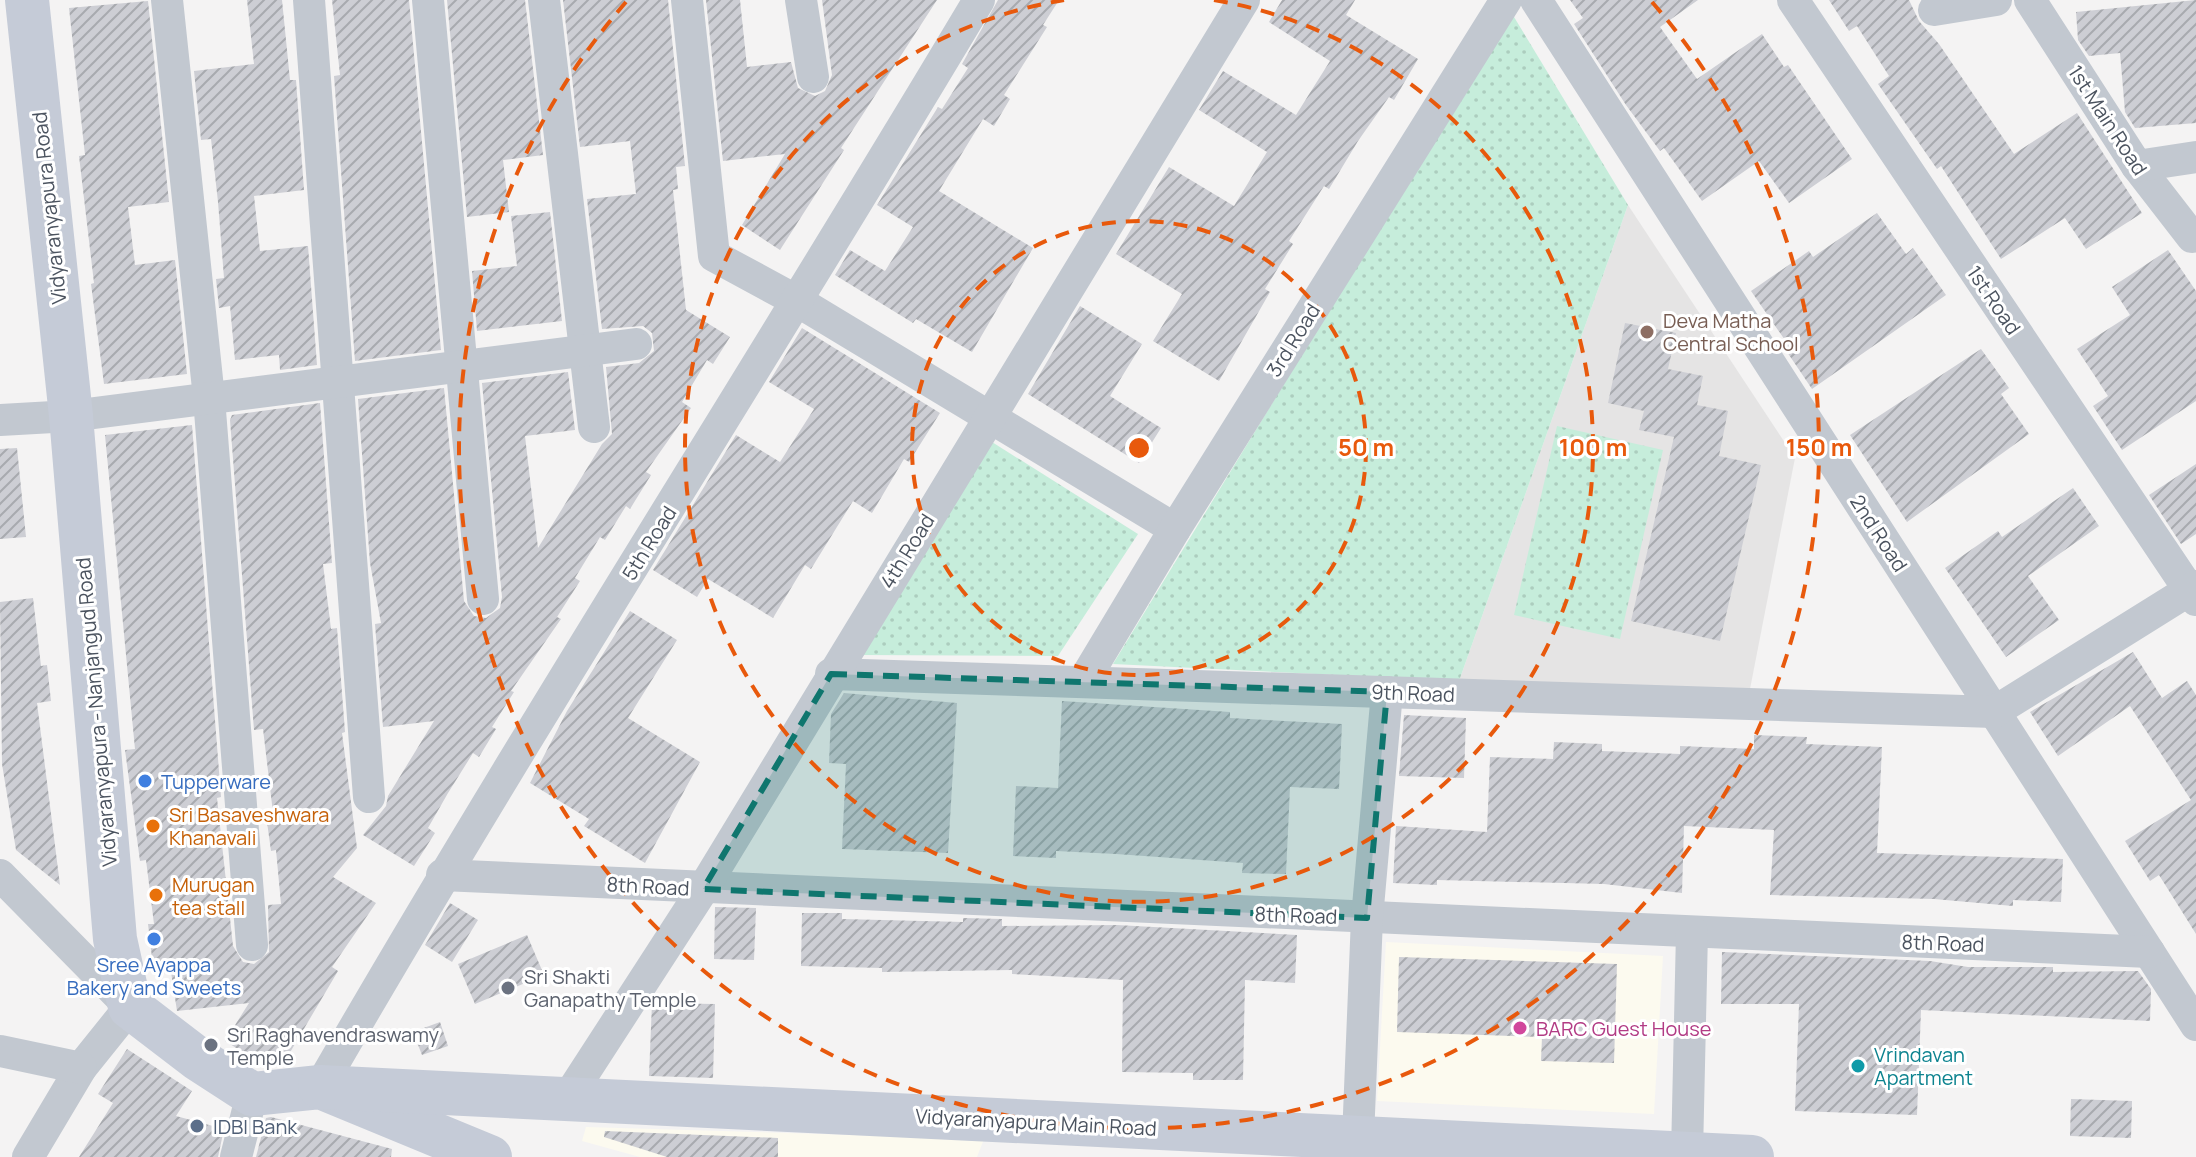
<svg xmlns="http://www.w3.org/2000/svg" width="2196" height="1157" font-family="Manrope,sans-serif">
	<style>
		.commercial { fill: #fcfaef }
		.education { fill: #e5e4e4 }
		.park { fill: url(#park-dots) }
		.building { fill: url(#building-hatch) }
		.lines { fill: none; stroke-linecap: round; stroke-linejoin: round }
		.minor { stroke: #c2c8d0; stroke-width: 32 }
		.secondary { stroke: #c5cbd7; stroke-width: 44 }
		.marked { fill: #0f766e; fill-opacity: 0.2; stroke: #0f766e; stroke-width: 6; stroke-dasharray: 16 10; stroke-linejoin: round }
		.ring { fill: none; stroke: #e8590c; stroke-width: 4; stroke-dasharray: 14 10 }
		.education-dot { fill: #8d6e63; stroke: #fff; stroke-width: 3 }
		.shop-dot { fill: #3f7fe0; stroke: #fff; stroke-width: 3 }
		.food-dot { fill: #e8710a; stroke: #fff; stroke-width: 3 }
		.worship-dot { fill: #6b7280; stroke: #fff; stroke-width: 3 }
		.hotel-dot { fill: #d1479c; stroke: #fff; stroke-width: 3 }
		.culture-dot { fill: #0f9aa8; stroke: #fff; stroke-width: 3 }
		.service-dot { fill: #5c6f8a; stroke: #fff; stroke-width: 3 }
		.labels { text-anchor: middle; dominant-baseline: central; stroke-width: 6; stroke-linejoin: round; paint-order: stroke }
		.street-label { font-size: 20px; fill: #4b535f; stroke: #fff }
		.education-label { font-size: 20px; fill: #785e54; stroke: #fff; text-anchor: start }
		.shop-label { font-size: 20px; fill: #366cbe; stroke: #fff; text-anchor: start }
		.food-label { font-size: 20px; fill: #c56008; stroke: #fff; text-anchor: start }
		.worship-label { font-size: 20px; fill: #5b616d; stroke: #fff; text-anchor: start }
		.hotel-label { font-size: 20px; fill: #b23c85; stroke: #fff; text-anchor: start }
		.culture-label { font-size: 20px; fill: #0d838f; stroke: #fff; text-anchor: start }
		.service-label { font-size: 20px; fill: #4e5e75; stroke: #fff; text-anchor: start }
		.centre { fill: #e8590c; stroke: #fff; stroke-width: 4 }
		.ring-label { font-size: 24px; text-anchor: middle; font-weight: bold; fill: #e8590c; stroke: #fff; stroke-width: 6; stroke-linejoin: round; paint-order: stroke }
	</style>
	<defs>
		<pattern id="park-dots" width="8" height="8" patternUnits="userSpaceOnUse" patternTransform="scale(2)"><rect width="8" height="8" fill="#c6eddb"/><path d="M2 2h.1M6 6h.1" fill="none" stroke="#accdbe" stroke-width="1.8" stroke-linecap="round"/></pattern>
		<pattern id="building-hatch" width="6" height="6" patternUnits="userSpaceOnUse" patternTransform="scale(2)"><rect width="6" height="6" fill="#cdced4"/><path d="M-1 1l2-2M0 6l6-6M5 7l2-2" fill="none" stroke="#a8aaaf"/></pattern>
	</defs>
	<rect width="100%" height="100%" fill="#f4f3f3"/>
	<g class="commercial">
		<polygon points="1386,942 1663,956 1654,1114 1377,1101"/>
		<polygon points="586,1127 984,1139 977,1157 640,1157 582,1141"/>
	</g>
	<polygon class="education" points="1628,205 1795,458 1750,689 1459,681"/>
	<g class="park">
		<polygon points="1511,12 1628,205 1459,681 1113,664"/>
		<polygon points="1557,426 1663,450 1620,639 1514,615"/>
		<polygon points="992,442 1138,534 1058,656 857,655"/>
	</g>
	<g class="building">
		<polygon points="247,0 282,0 290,80 296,80 304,190 254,196 260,251 308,246 317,365 280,370 279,355 235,360 230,306 219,308 216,279 224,278 218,202 211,139 201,140 194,71 254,64"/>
		<polygon points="332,0 409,0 441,350 355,361 334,76 340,75"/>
		<polygon points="447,0 525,0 543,155 503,160 509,212 467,217"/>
		<polygon points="563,0 668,0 685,166 676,167 678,189 673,190 686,310 730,337 713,364 707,360 682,402 691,408 646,472 651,475 630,509 626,506 605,540 600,537 575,578 580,581 557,617 561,619 511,691 514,692 492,727 496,729 479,757 473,753 448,793 428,828 435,833 414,866 363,835 386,806 388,796 434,721 383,727 375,624 381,623 370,563 358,399 444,388 464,601 474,616 486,618 500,608 502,597 482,383 568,372 575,430 525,436 538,548 602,444 612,434 606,367 639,363 654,351 652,333 643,326 602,329 587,199 636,194 630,141 580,147"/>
		<polygon points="706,0 740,0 747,67 791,62 798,88 815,96 825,91 832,75 822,0 937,0 841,148 844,150 780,250 742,225 785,154 723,161"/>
		<polygon points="998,0 1059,0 1043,25 1047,27 1004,95 1010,99 994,126 983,119 939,191 1033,248 972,352 916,319 913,323 835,275 850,250 885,271 913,227 877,205 938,107 942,109 968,68 962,64"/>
		<polygon points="1282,0 1355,0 1346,15 1418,59 1394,100 1389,97 1358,141 1329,189 1324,186 1289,241 1293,244 1265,289 1270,292 1219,381 1153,341 1182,294 1116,254 1169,167 1234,206 1267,152 1199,110 1223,71 1296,115 1330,61 1269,22"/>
		<polygon points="1570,0 1698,0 1660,27 1697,79 1762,34 1784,67 1788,65 1852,159 1789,203 1759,161 1702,201 1664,148 1660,151 1626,105 1574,24 1583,18"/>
		<polygon points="1829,0 1909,0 1919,21 1939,44 2014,154 2077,113 2142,213 2086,249 2065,218 2001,259 1941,166 1937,169 1878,84 1889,76 1857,26 1849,31"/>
		<polygon points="2196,0 2196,123 2135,128 2125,112 2120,53 2089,56 2078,40 2076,12"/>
		<polygon points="148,1 169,202 128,207 135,265 175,260 187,374 104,384 91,284 94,283 79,156 85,155 69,8"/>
		<polygon points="550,212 562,321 477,331 472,271 517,266 511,216"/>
		<polygon points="1877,213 1906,254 1913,248 1946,295 1812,389 1783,346 1787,343 1751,291 1809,251 1813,257"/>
		<polygon points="2168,250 2196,291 2196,401 2122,450 2093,406 2108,396 2077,349 2130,315 2112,287"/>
		<polygon points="1080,306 1142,344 1110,396 1161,428 1139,463 1028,394"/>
		<polygon points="1625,323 1676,333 1668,369 1703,376 1697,405 1728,411 1719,456 1761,465 1720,641 1631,621 1674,437 1639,430 1644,411 1608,403"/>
		<polygon points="802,328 940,413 909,462 904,459 872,513 853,501 811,569 805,565 773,618 708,579 697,597 653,570 736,435 780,462 814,409 769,382"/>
		<polygon points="1981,349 2009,388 2001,394 2029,434 1907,522 1850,435"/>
		<polygon points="320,403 332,563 323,564 331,629 337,628 345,732 342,733 357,848 333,877 376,903 332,967 338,971 282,1066 267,1067 225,1041 249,1003 177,1011 171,972 154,975 148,924 154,924 146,860 140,861 125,750 135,749 105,435 192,425 221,797 217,798 233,946 243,962 254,964 269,952 268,905 281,904 276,850 271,851 267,822 274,821 263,729 254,730 230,420 232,415"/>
		<polygon points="17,448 26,537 0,539 0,449"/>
		<polygon points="2196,464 2196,534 2181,544 2149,495"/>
		<polygon points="2073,488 2099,526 2028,576 2059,620 2006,657 1945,568 1998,531 2002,537"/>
		<polygon points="33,598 41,666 47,665 51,701 37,703 60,885 16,850 2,764 0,602"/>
		<polygon points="630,611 677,640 628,718 700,762 645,863 584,826 589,819 530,783 567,711"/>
		<polygon points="2133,652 2162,698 2187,681 2196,695 2196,934 2159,875 2150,881 2125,841 2191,800 2130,706 2058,756 2030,712"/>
		<polygon points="844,693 957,703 948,853 842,849 846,764 829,763 831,714"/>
		<polygon points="1062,701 1230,712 1230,718 1342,724 1339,789 1290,787 1286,874 1242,873 1243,863 1116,854 1056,851 1056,858 1013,856 1016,786 1058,788"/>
		<polygon points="1404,715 1466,718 1464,778 1399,776"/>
		<polygon points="1754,735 1807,737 1806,744 1882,747 1877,853 2063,859 2061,902 2013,900 2013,906 1934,899 1770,895 1774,830 1684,826 1682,893 1604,884 1437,880 1437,885 1393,883 1396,826 1487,832 1490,757 1553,759 1554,742 1602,744 1602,751 1680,754 1680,746 1754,749"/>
		<polygon points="450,903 478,920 452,962 425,945"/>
		<polygon points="715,907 756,908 754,960 714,959"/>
		<polygon points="802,913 842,913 842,919 963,922 963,918 1002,919 1002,926 1117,925 1297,935 1295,983 1245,980 1243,1080 1193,1080 1193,1073 1122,1072 1123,980 1012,974 1012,970 882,972 882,968 801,966"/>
		<polygon points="527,935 544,975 475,1004 458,964"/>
		<polygon points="1722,952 1930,961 1968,967 2053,967 2053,972 2138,971 2151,989 2150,1021 1921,1010 1917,1115 1795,1111 1799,1004 1721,1004"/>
		<polygon points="1399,957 1617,964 1614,1063 1541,1061 1542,1037 1397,1032"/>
		<polygon points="652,1003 715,1004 713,1078 649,1076"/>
		<polygon points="440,1022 448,1046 422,1055 413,1032"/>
		<polygon points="127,1049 192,1091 176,1116 224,1129 218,1157 79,1157 113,1103 98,1094"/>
		<polygon points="2071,1099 2132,1101 2131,1138 2070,1136"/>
		<polygon points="271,1117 392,1149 391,1157 256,1157 266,1118"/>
		<polygon points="605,1131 778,1138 778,1157 667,1157 604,1137"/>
	</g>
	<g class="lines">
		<g class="minor">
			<polyline points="167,0 209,398 252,945"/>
			<polyline points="309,0 369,797"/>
			<polyline points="428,0 483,599"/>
			<polyline points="544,0 594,427"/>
			<polyline points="687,0 714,256 799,302 1175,529"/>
			<polyline points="801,0 813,77"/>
			<polyline points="1536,0 2196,1025"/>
			<polyline points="1793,0 2196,600"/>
			<polyline points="2030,0 2137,166 2192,237"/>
			<polyline points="1934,10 1996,0"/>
			<polyline points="2137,166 2196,157"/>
			<polyline points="0,420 71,416 636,344"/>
			<polyline points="831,674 1994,712 2196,586"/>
			<polyline points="1083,682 1175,529 1506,0"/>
			<polyline points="0,875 130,1007 81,1068 28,1157"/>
			<polyline points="442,875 2149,952"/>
			<polyline points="0,1051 81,1068"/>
			<path d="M320 1087C532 720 762 364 979 0"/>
			<polyline points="567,1099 703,889 1244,0"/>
			<polyline points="1358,1138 1367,918 1387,692"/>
			<polyline points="1687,1154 1692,932"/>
			<polyline points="236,1157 252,1094"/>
		</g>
		<g class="secondary">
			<polyline points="27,0 71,416 115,939 130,1007 198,1059 252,1094 320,1087 490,1157"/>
			<polyline points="320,1087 1752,1157"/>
		</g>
	</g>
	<path class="marked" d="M831 674 1387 692 1367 918 703 889Z"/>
	<g class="ring">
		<circle cx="1139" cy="448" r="227"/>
		<path d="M1214 0A454 454 0 1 1 1064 0"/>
		<path d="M1652 2A680 680 0 1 1 626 2"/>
	</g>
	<circle class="education-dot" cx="1647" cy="332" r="8"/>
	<g class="shop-dot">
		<circle cx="145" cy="781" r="8"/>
		<circle cx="154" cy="939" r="8"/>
	</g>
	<g class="food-dot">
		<circle cx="153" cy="826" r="8"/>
		<circle cx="156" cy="895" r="8"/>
	</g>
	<g class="worship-dot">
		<circle cx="508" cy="988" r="8"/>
		<circle cx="211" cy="1045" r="8"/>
	</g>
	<circle class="hotel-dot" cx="1520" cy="1028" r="8"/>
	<circle class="culture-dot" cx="1858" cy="1066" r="8"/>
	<circle class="service-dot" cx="197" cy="1126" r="8"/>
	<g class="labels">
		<g class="street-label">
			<text transform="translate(2108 120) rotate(57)">1st Main Road</text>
			<text transform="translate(49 208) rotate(-96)">Vidyaranyapura Road</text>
			<text transform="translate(1994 300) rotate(56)">1st Road</text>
			<text transform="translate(1293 340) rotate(-58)">3rd Road</text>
			<text transform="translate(1879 533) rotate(57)">2nd Road</text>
			<text transform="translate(649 543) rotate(-58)">5th Road</text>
			<text transform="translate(907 551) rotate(-58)">4th Road</text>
			<text transform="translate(1413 693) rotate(2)">9th Road</text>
			<text transform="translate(96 712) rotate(-95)">Vidyaranyapura - Nanjangud Road</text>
			<text transform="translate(648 886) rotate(3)">8th Road</text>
			<text transform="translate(1296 915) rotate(2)">8th Road</text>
			<text transform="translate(1943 943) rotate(2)">8th Road</text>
			<text transform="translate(1036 1122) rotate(3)">Vidyaranyapura Main Road</text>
		</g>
		<g class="education-label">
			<text x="1663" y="320">Deva Matha<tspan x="1663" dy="23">Central School</tspan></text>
		</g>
		<g class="shop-label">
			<text x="161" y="781">Tupperware</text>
			<text x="154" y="964" text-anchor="middle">Sree Ayappa<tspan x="154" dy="23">Bakery and Sweets</tspan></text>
		</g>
		<g class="food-label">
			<text x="169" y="814">Sri Basaveshwara<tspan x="169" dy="23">Khanavali</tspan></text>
			<text x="172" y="884">Murugan<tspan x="172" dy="23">tea stall</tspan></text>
		</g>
		<g class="worship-label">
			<text x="524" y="976">Sri Shakti<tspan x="524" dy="23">Ganapathy Temple</tspan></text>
			<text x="227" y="1034">Sri Raghavendraswamy<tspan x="227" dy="23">Temple</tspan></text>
		</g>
		<g class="hotel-label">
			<text x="1536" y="1028">BARC Guest House</text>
		</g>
		<g class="culture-label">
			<text x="1874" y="1054">Vrindavan<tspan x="1874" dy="23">Apartment</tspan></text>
		</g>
		<g class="service-label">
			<text x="213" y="1126">IDBI Bank</text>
		</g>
	</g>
	<circle cx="1139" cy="448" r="12" class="centre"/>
	<g class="ring-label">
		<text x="1366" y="456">50 m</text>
		<text x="1593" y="456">100 m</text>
		<text x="1819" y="456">150 m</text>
	</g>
</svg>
